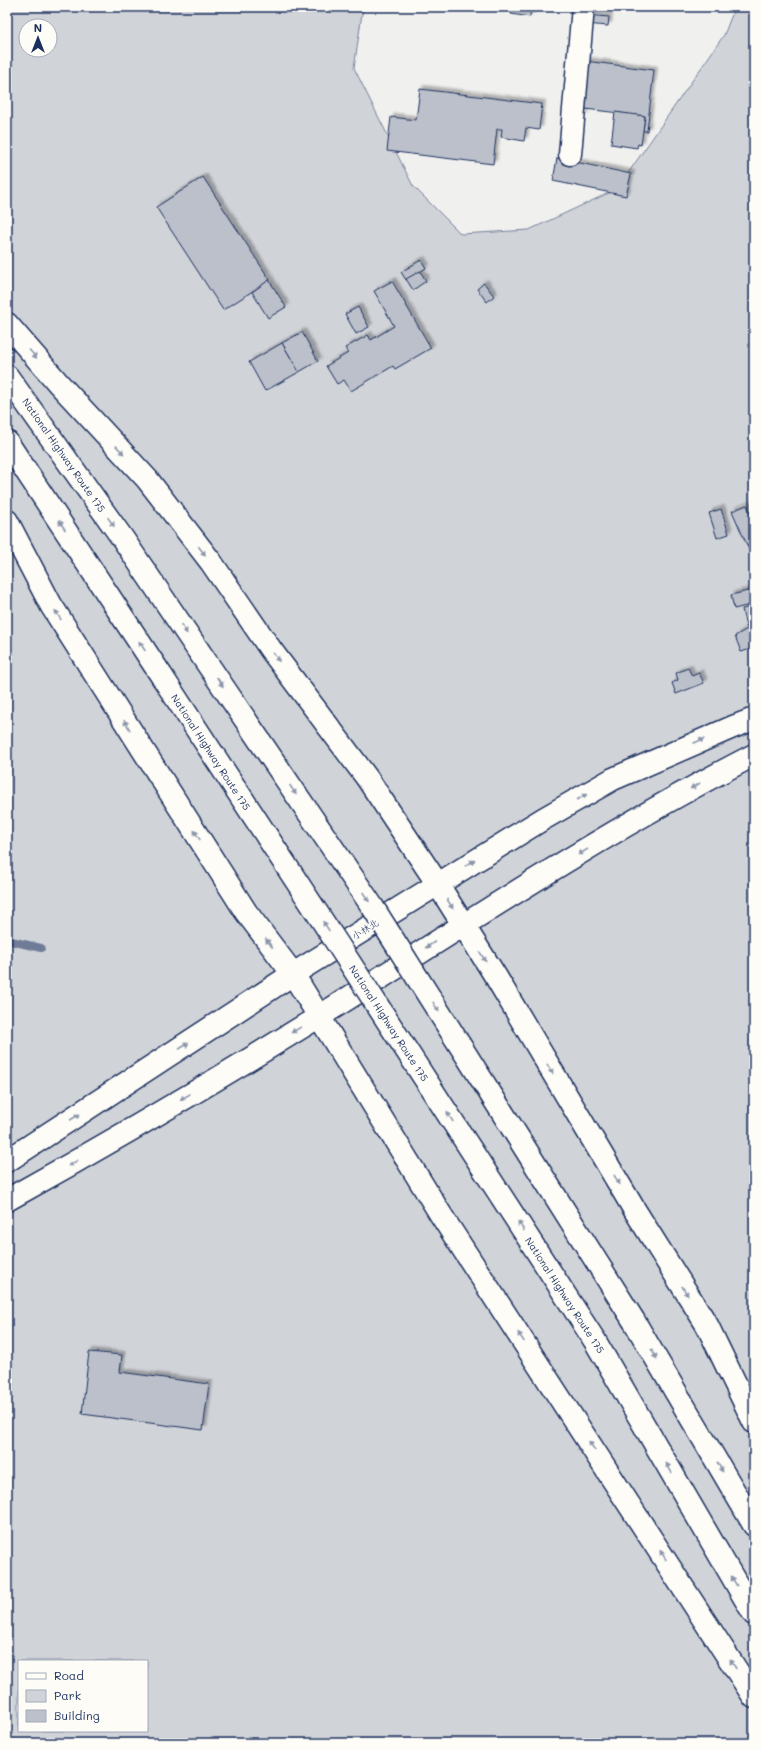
<svg xmlns="http://www.w3.org/2000/svg" width="761" height="1750" font-family="Mali,'Klee One',sans-serif">
	<style>
		.green { fill: #d0d3d8; stroke: #76819b; fill-rule: evenodd }
		.lines { fill: none; stroke-linecap: round; stroke-linejoin: round }
		.stream { stroke: #6f7b97; stroke-width: 8 }
		.building { fill: #bbc0ca; stroke: #1b2f5e; filter: url(#shadow) }
		.street-casing { stroke: #1b2f5e; stroke-width: 25 }
		.secondary-casing { stroke: #1b2f5e; stroke-width: 25 }
		.highway-casing { stroke: #1b2f5e; stroke-width: 25 }
		.street { stroke: #fdfcf7; stroke-width: 22 }
		.secondary { stroke: #fdfcf7; stroke-width: 22 }
		.highway { stroke: #fdfcf7; stroke-width: 22 }
		.highway-bridge-casing { stroke: #1b2f5e; stroke-width: 25; stroke-linecap: butt }
		.highway-bridge { stroke: #fdfcf7; stroke-width: 22 }
		.oneway { fill: #8c96aa }
		.labels { text-anchor: middle; dominant-baseline: central; stroke-width: 3.5; stroke-linejoin: round; paint-order: stroke }
		.street-label { font-size: 10px; fill: #1b2f5e; stroke: #fdfcf7 }
	</style>
	<defs>
		<filter id="shadow"><feDropShadow dx="3.5" dy="-3.5" stdDeviation="1" flood-color="#0004"/></filter>
	</defs>
	<rect width="100%" height="100%" fill="#f0f0ee"/>
	<filter id="ink" filterUnits="userSpaceOnUse"><feTurbulence type="fractalNoise" baseFrequency=".025" numOctaves="2"/><feDisplacementMap in="SourceGraphic" scale="8" xChannelSelector="R" yChannelSelector="G"/><feConvolveMatrix kernelMatrix="1 2 1 2 8 2 1 2 1" color-interpolation-filters="sRGB"/></filter>
	<g filter="url(#ink)">
		<path class="green" d="M7 7H363L354 68 413 186 461 234 529 230 617 189 724 35 735 7H754V1743H7ZM26 26H50V50H26ZM19 1661H147V1731H19Z"/>
		<g class="lines">
			<polyline class="stream" points="7,940 41,948"/>
		</g>
		<g class="building">
			<polygon points="512,7 531,7 530,17 511,14"/>
			<polygon points="586,15 609,17 608,26 585,24"/>
			<polygon points="570,59 654,70 647,131 643,131 645,116 585,109 584,117"/>
			<polygon points="420,89 542,104 539,130 526,128 524,141 501,137 502,129 497,129 493,164 387,151 391,117 416,120"/>
			<polygon points="615,112 645,116 641,145 638,144 637,148 611,144"/>
			<polygon points="557,158 631,174 626,196 553,181"/>
			<polygon points="203,177 270,280 223,310 156,207"/>
			<polygon points="421,260 426,268 406,280 401,272"/>
			<polygon points="420,271 426,281 413,290 406,279"/>
			<polygon points="269,280 286,307 268,318 252,292"/>
			<polygon points="392,281 431,348 395,369 393,366 351,391 344,380 337,384 326,366 348,353 345,348 368,335 371,340 394,326 374,291"/>
			<polygon points="484,283 494,296 487,302 477,289"/>
			<polygon points="358,307 369,327 356,334 345,314"/>
			<polygon points="302,332 318,361 299,372 282,343"/>
			<polygon points="282,343 299,372 265,391 249,362"/>
			<polygon points="747,505 754,522 754,550 750,552 732,511"/>
			<polygon points="721,509 729,534 717,538 709,513"/>
			<polygon points="752,590 754,604 734,609 731,595"/>
			<polygon points="751,607 754,625 746,627 742,609"/>
			<polygon points="749,628 754,641 754,648 741,652 735,636"/>
			<polygon points="688,668 692,676 699,673 704,683 676,694 672,683 678,680 676,673"/>
			<polygon points="89,1352 122,1355 120,1372 209,1384 203,1430 82,1414"/>
		</g>
		<g class="lines">
			<g class="street-casing">
				<polyline id="street" points="570,154 583,7"/>
			</g>
			<g class="secondary-casing">
				<g id="secondary">
					<polyline points="7,1161 293,974 543,819 613,779 733,727 754,719"/>
					<path d="M7 1200C113 1141 217 1080 320 1016 463 926 604 832 754 755"/>
				</g>
			</g>
			<g class="highway-casing">
				<g id="highway">
					<polyline points="7,324 59,384 147,479 211,562 271,650 367,778 437,883 496,977 634,1209 707,1325 754,1422"/>
					<polyline points="7,376 123,539 198,650"/>
					<polyline points="7,442 163,678"/>
					<polyline points="7,521 51,605 246,912 293,974 441,1215 754,1697"/>
					<polyline points="634,1321 754,1525"/>
					<polyline points="595,1341 754,1614"/>
				</g>
			</g>
			<use href="#street" class="street"/>
			<use href="#secondary" class="secondary"/>
			<use href="#highway" class="highway"/>
			<g class="highway-bridge-casing">
				<g id="highway-bridge">
					<polyline points="198,650 372,906 634,1321"/>
					<polyline points="163,678 333,937 595,1341"/>
				</g>
			</g>
			<use href="#highway-bridge" class="highway-bridge"/>
		</g>
		<defs><path id="oneway-solid" d="M-6-.8H1V-3.2L6.5 0L1 3.2V.8H-6Z"/></defs>
		<g class="oneway">
			<use href="#oneway-solid" transform="translate(33 354) rotate(49)"/>
			<use href="#oneway-solid" transform="translate(120 450) rotate(47)"/>
			<use href="#oneway-solid" transform="translate(111 522) rotate(55)"/>
			<use href="#oneway-solid" transform="translate(62 525) rotate(-123)"/>
			<use href="#oneway-solid" transform="translate(202 551) rotate(53)"/>
			<use href="#oneway-solid" transform="translate(58 615) rotate(-122)"/>
			<use href="#oneway-solid" transform="translate(184 629) rotate(56)"/>
			<use href="#oneway-solid" transform="translate(142 646) rotate(-123)"/>
			<use href="#oneway-solid" transform="translate(276 657) rotate(53)"/>
			<use href="#oneway-solid" transform="translate(220 682) rotate(56)"/>
			<use href="#oneway-solid" transform="translate(127 725) rotate(-122)"/>
			<use href="#oneway-solid" transform="translate(699 741) rotate(-23)"/>
			<use href="#oneway-solid" transform="translate(695 786) rotate(150)"/>
			<use href="#oneway-solid" transform="translate(293 790) rotate(56)"/>
			<use href="#oneway-solid" transform="translate(582 797) rotate(-30)"/>
			<use href="#oneway-solid" transform="translate(197 835) rotate(-122)"/>
			<use href="#oneway-solid" transform="translate(583 852) rotate(149)"/>
			<use href="#oneway-solid" transform="translate(470 863) rotate(-31)"/>
			<use href="#oneway-solid" transform="translate(366 897) rotate(56)"/>
			<use href="#oneway-solid" transform="translate(450 904) rotate(58)"/>
			<use href="#oneway-solid" transform="translate(326 926) rotate(-123)"/>
			<use href="#oneway-solid" transform="translate(269 943) rotate(-128)"/>
			<use href="#oneway-solid" transform="translate(430 945) rotate(147)"/>
			<use href="#oneway-solid" transform="translate(483 957) rotate(58)"/>
			<use href="#oneway-solid" transform="translate(436 1007) rotate(58)"/>
			<use href="#oneway-solid" transform="translate(296 1030) rotate(149)"/>
			<use href="#oneway-solid" transform="translate(184 1046) rotate(-33)"/>
			<use href="#oneway-solid" transform="translate(550 1069) rotate(59)"/>
			<use href="#oneway-solid" transform="translate(185 1097) rotate(149)"/>
			<use href="#oneway-solid" transform="translate(75 1117) rotate(-33)"/>
			<use href="#oneway-solid" transform="translate(450 1117) rotate(-123)"/>
			<use href="#oneway-solid" transform="translate(73 1163) rotate(151)"/>
			<use href="#oneway-solid" transform="translate(617 1180) rotate(59)"/>
			<use href="#oneway-solid" transform="translate(521 1226) rotate(-123)"/>
			<use href="#oneway-solid" transform="translate(685 1291) rotate(58)"/>
			<use href="#oneway-solid" transform="translate(521 1337) rotate(-123)"/>
			<use href="#oneway-solid" transform="translate(654 1354) rotate(60)"/>
			<use href="#oneway-solid" transform="translate(592 1446) rotate(-123)"/>
			<use href="#oneway-solid" transform="translate(720 1467) rotate(60)"/>
			<use href="#oneway-solid" transform="translate(669 1468) rotate(-120)"/>
			<use href="#oneway-solid" transform="translate(663 1555) rotate(-123)"/>
			<use href="#oneway-solid" transform="translate(734 1581) rotate(-120)"/>
			<use href="#oneway-solid" transform="translate(733 1664) rotate(-123)"/>
		</g>
	</g>
	<g class="labels">
		<g class="street-label">
			<text transform="translate(64 455) rotate(55)">National Highway Route 175</text>
			<text transform="translate(211 752) rotate(57)">National Highway Route 175</text>
			<text transform="translate(365 929) rotate(-32)">小林北</text>
			<text transform="translate(389 1023) rotate(57)">National Highway Route 175</text>
			<text transform="translate(565 1295) rotate(57)">National Highway Route 175</text>
		</g>
	</g>
	<rect width="761" height="1750" fill="none" stroke="#fdfcf7" stroke-width="24"/>
	<rect x="12" y="12" width="737" height="1726" fill="none" stroke="#1b2f5e" stroke-width="1.5" filter="url(#ink)"/>
	<rect x="18" y="1660" width="130" height="72" fill="#fdfcf7" stroke="#a3aaba"/>
	<rect x="26" y="1673" width="20" height="6" fill="#fdfcf7" stroke="#a3aaba"/>
	<text x="54" y="1680" font-size="12" fill="#1b2f5e">Road</text>
	<rect x="26" y="1690" width="20" height="12" fill="#d0d3d8" stroke="#a3aaba"/>
	<text x="54" y="1700" font-size="12" fill="#1b2f5e">Park</text>
	<rect x="26" y="1710" width="20" height="12" fill="#bbc0ca" stroke="#a3aaba"/>
	<text x="54" y="1720" font-size="12" fill="#1b2f5e">Building</text>
	<g transform="translate(38 38)"><circle r="19" fill="#fdfcf7" stroke="#a3aaba"/>
	<path d="M0-3L7 15L0 10L-7 15Z" fill="#1b2f5e"/>
	<text y="-6" font-size="11" font-weight="bold" text-anchor="middle" fill="#1b2f5e">N</text>
	</g>
</svg>
